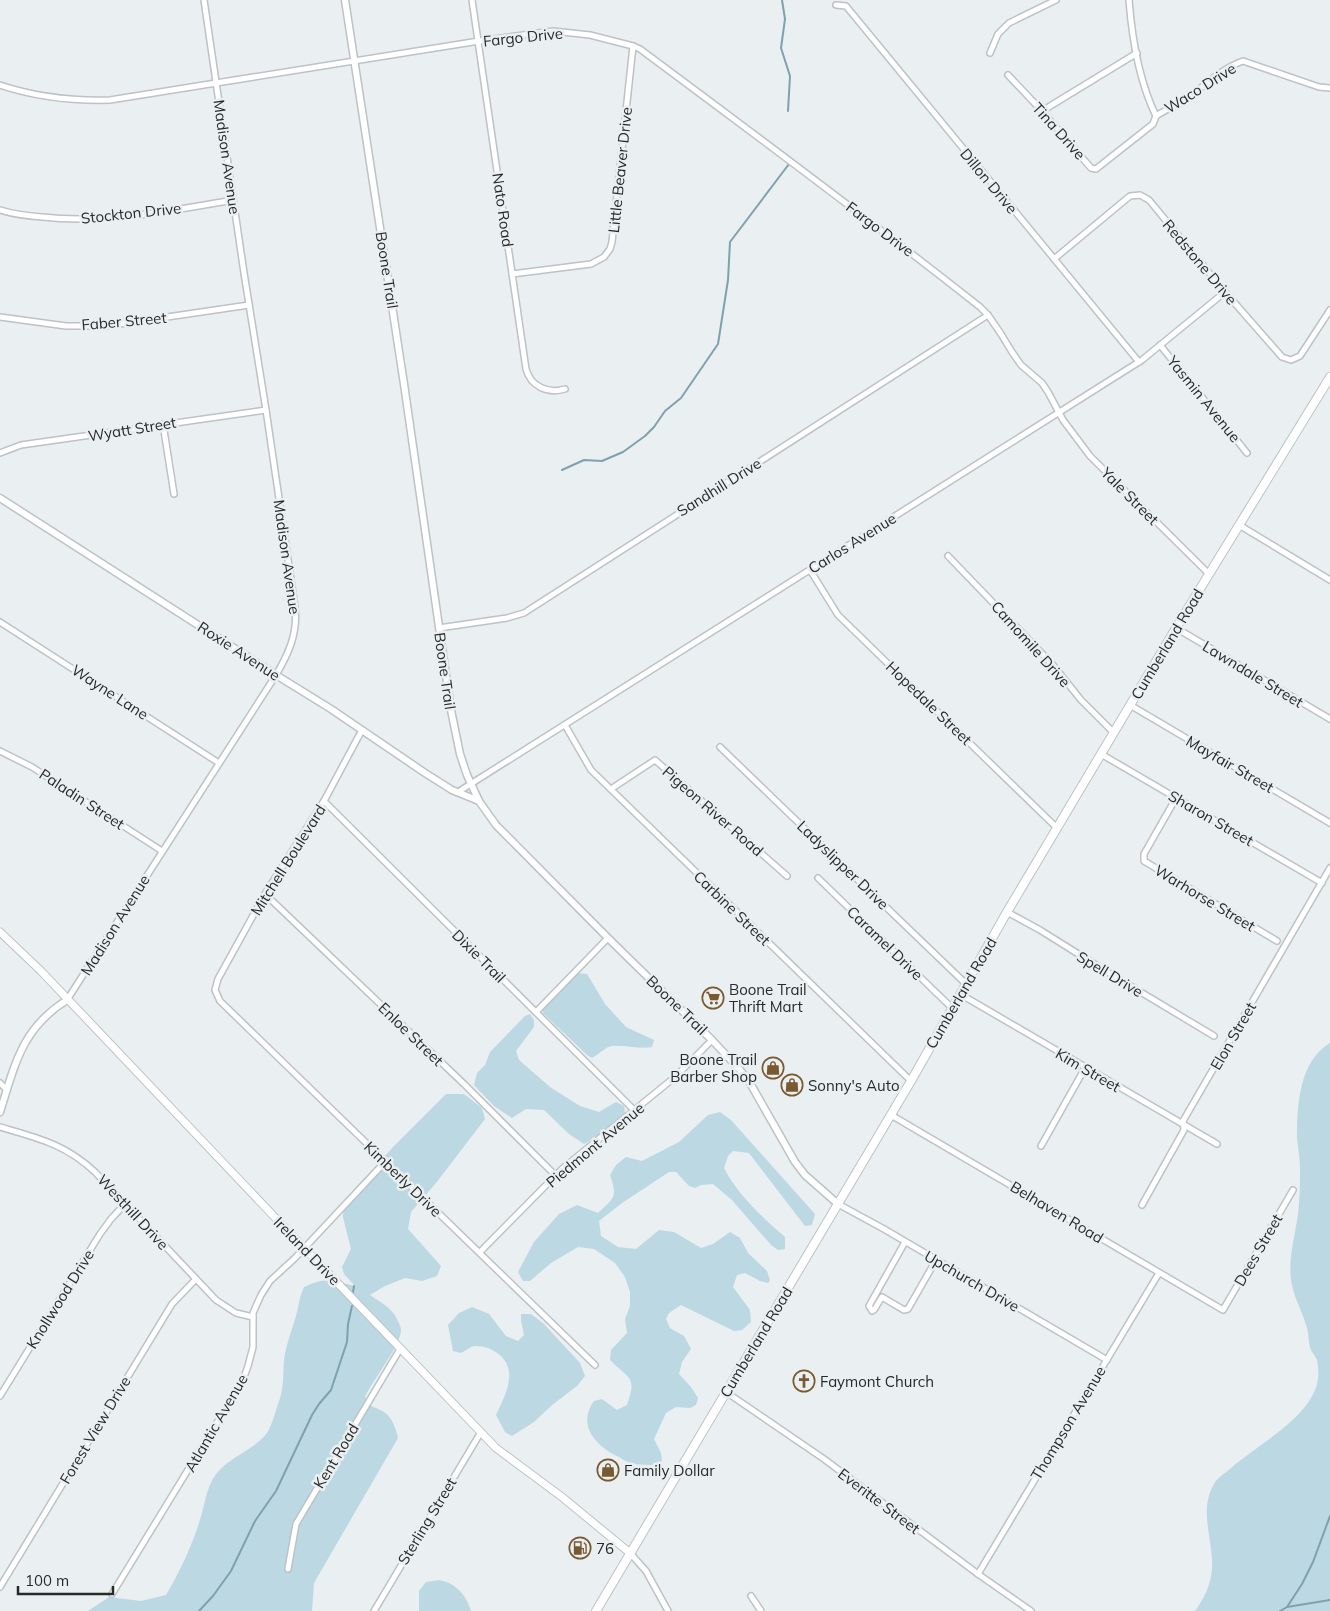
<svg xmlns="http://www.w3.org/2000/svg" width="1330" height="1611" font-family="Mulish,sans-serif">
	<style>
		.green { fill: #bbd8e3 }
		.lines { fill: none; stroke-linecap: round; stroke-linejoin: round }
		.stream { stroke: #7fa1ae; stroke-width: 2 }
		.minor-casing { stroke: #bdc2c4; stroke-width: 8 }
		.tertiary-casing { stroke: #bdc2c4; stroke-width: 9 }
		.secondary-casing { stroke: #bdc2c4; stroke-width: 9 }
		.primary-casing { stroke: #bdc2c4; stroke-width: 10 }
		.minor { stroke: #fff; stroke-width: 5 }
		.tertiary { stroke: #fff; stroke-width: 6 }
		.secondary { stroke: #fff; stroke-width: 7 }
		.primary { stroke: #fff; stroke-width: 8 }
		.labels { text-anchor: middle; dominant-baseline: central; stroke-width: 5; stroke-linejoin: round; paint-order: stroke }
		.street-label { font-size: 15px; fill: #282a2a; stroke: #eaeff1 }
		.poi-label { font-size: 15px; fill: #282a2a; stroke: #eaeff1; text-anchor: start }
	</style>
	<rect width="100%" height="100%" fill="#eaeff1"/>
	<g class="green">
		<path d="M578 973 587 974 605 1004 626 1027 654 1040 652 1047C638 1050 620 1043 608 1047 603 1050 597 1055 592 1058L587 1055 543 1013V1008Z"/>
		<polygon points="530,1014 534,1020 534,1027 516,1051 519,1060 550,1087 580,1106 599,1112 616,1102 624,1106 625,1113 594,1138 584,1144 569,1134 544,1110 526,1109 512,1118 494,1106 474,1085 477,1073 485,1065 490,1052 525,1016"/>
		<path d="M1330 1043V1611H1195C1204 1599 1211 1584 1212 1569 1214 1541 1198 1511 1214 1484 1217 1478 1225 1473 1230 1469 1256 1445 1313 1417 1318 1379 1319 1374 1318 1365 1317 1360 1315 1355 1311 1352 1310 1347 1308 1341 1309 1334 1307 1328 1303 1313 1295 1300 1292 1285 1286 1258 1298 1229 1299 1203 1300 1191 1300 1180 1300 1169 1300 1158 1298 1148 1297 1138 1297 1106 1299 1061 1330 1043Z"/>
		<path d="M446 1094H464L482 1108 485 1119 436 1183 411 1212 408 1229 441 1266 437 1276 422 1281 405 1278 385 1286 370 1295C379 1301 388 1306 394 1314 397 1318 400 1325 401 1329 402 1344 372 1381 365 1397 372 1410 373 1405 384 1412 392 1417 396 1429 398 1438L314 1583 312 1611H88L109 1597 141 1601 166 1595C179 1573 190 1550 198 1526 205 1508 205 1488 217 1473 231 1456 254 1450 267 1433 272 1425 275 1413 278 1404 284 1390 283 1375 284 1360 286 1345 292 1330 296 1316 299 1305 299 1297 304 1287 326 1276 334 1281 355 1286L344 1274 342 1267 351 1249 343 1217 344 1201 394 1146Z"/>
		<path d="M720 1112 731 1120 815 1214 812 1225 805 1226 749 1153 733 1151 728 1156 724 1168C738 1195 762 1217 785 1237V1249L778 1250 771 1245 732 1200 713 1184 701 1185 695 1188 689 1186 676 1172H669L622 1203 599 1221 601 1236 618 1247 636 1249 659 1230 674 1232 701 1248 713 1244 730 1232 740 1238 748 1253 767 1271 770 1280 768 1283 760 1281 745 1273 737 1275 733 1287 750 1310 751 1322 742 1330 734 1331 681 1305 669 1313 666 1319 670 1328 684 1336 691 1349 682 1362 679 1374 691 1387 698 1398 696 1405 690 1408 676 1407 666 1413 654 1439 661 1453 662 1461 658 1465C649 1465 640 1465 631 1463 626 1462 621 1458 617 1456 595 1445 577 1425 594 1401L602 1399 617 1410 627 1405C637 1376 630 1380 610 1360L611 1350 627 1333 625 1319 630 1306V1292L625 1277 615 1263 594 1249 578 1247 551 1263 530 1281H523L518 1272 534 1242 559 1214 577 1205 598 1213C614 1198 618 1198 610 1175L616 1165 626 1157 642 1161 679 1142 708 1115Z"/>
		<path d="M472 1307 489 1314 506 1336 518 1341 524 1335 521 1320V1314H531L544 1324 580 1363 585 1376 577 1386 552 1405 534 1422 512 1436 505 1432 496 1415C501 1404 508 1391 509 1379 512 1359 492 1345 474 1346 470 1347 465 1351 461 1353L453 1351 448 1325 459 1313Z"/>
		<path d="M439 1580C456 1583 466 1595 471 1611H419V1591L426 1582Z"/>
	</g>
	<g class="lines">
		<g class="stream">
			<polyline points="782,0 785,19 781,48 790,76 788,111"/>
			<polyline points="562,470 584,460 602,461 623,452 645,436 654,427 665,411 681,398 718,344 728,280 730,242 789,164"/>
			<polyline points="353,1292 354,1286"/>
			<polyline points="1287,1607 1302,1584 1313,1562 1330,1516"/>
			<polyline points="199,1611 213,1596 231,1571 255,1521 276,1491 312,1415 319,1404 331,1390 347,1342 348,1324 352,1306"/>
			<polyline points="1280,1611 1287,1607 1330,1600"/>
		</g>
		<g class="minor-casing">
			<g id="minor">
				<path d="M472 0 526 369C531 387 548 394 565 389"/>
				<path d="M1129 0C1132 39 1139 81 1156 116"/>
				<polyline points="836,5 846,6 1139,362"/>
				<polyline points="990,53 998,34 1009,23 1056,0"/>
				<polyline points="1008,75 1042,111 1091,168 1096,169 1153,124 1156,116"/>
				<path d="M0 85C36 97 72 101 110 100L479 41 553 31 590 35 633 46 640 49C754 134 869 219 980 307L988 315 1001 334 1012 352 1021 365 1042 383 1048 392 1063 420 1090 456 1209 574"/>
				<polyline points="1042,111 1137,53"/>
				<path d="M1156 116C1165 110 1175 106 1184 101 1204 87 1220 69 1243 61L1319 87 1330 88"/>
				<path d="M0 210C13 214 28 216 42 217 106 224 170 211 233 200"/>
				<polyline points="1054,259 1130,196 1140,195 1149,200 1225,292 1282,357 1291,360 1300,356 1330,310"/>
				<polyline points="512,274 591,264 604,257 610,249 612,242 633,46"/>
				<polyline points="0,317 66,326 106,326 249,305"/>
				<polyline points="1160,345 1247,453"/>
				<polyline points="163,424 174,494"/>
				<polyline points="0,453 21,445 266,410"/>
				<polyline points="1239,525 1330,580"/>
				<polyline points="948,556 1053,665 1081,700 1114,733"/>
				<polyline points="810,570 838,615 1057,828"/>
				<polyline points="0,622 219,763"/>
				<polyline points="439,628 507,618 524,613 988,315"/>
				<polyline points="1176,628 1330,719"/>
				<polyline points="1130,705 1330,823"/>
				<polyline points="565,725 591,770 911,1081"/>
				<polyline points="362,730 324,801 265,894 218,979 215,990 220,1001 595,1365"/>
				<polyline points="720,747 966,984"/>
				<polyline points="0,751 32,767 162,851"/>
				<polyline points="1101,754 1322,883"/>
				<polyline points="611,789 655,760 787,876"/>
				<polyline points="458,792 1142,360 1225,292"/>
				<polyline points="1176,798 1144,854 1144,861 1277,941"/>
				<polyline points="324,801 634,1110"/>
				<polyline points="818,878 952,1008"/>
				<polyline points="265,894 464,1084 556,1176"/>
				<polyline points="1007,912 1040,930 1104,970 1214,1036"/>
				<polyline points="960,994 1217,1144"/>
				<path d="M67 1000 276 675C289 653 298 633 295 607L266 410 244 273 204 0"/>
				<polyline points="536,1012 608,938"/>
				<polyline points="0,1083 7,1090"/>
				<polyline points="891,1115 1223,1310 1293,1190"/>
				<path d="M0 1127C38 1138 65 1144 95 1172L216 1300 236 1313 253 1317"/>
				<polyline points="1041,1146 1085,1068"/>
				<polyline points="838,1204 884,1229 1107,1360"/>
				<polyline points="1142,1205 1184,1130 1183,1121 1330,868"/>
				<polyline points="905,1242 869,1306 872,1311 874,1310 882,1297 904,1310 908,1309 936,1260"/>
				<polyline points="480,1252 562,1169 675,1077 712,1040"/>
				<polyline points="726,1392 824,1459 978,1574 1031,1611"/>
				<polyline points="0,1396 100,1234 111,1219 125,1204"/>
				<polyline points="630,1553 646,1571 668,1611"/>
				<polyline points="288,1569 296,1524 400,1349"/>
				<polyline points="978,1574 1159,1273"/>
				<polyline points="0,1587 172,1304 196,1279"/>
				<polyline points="112,1594 243,1380 248,1366 253,1347 253,1313 261,1295 270,1281 295,1258 385,1162"/>
				<polyline points="751,1596 761,1611"/>
				<polyline points="374,1611 481,1432"/>
			</g>
		</g>
		<g class="tertiary-casing">
			<g id="tertiary">
				<polyline points="345,0 404,384 451,710 460,754 467,775 479,801 496,825 608,938 712,1040 740,1070 750,1083 795,1162 805,1175 838,1204"/>
				<polyline points="0,498 276,675 331,709 425,773 452,790 479,801"/>
				<path d="M0 1112C15 1064 22 1028 67 1000"/>
			</g>
		</g>
		<g class="secondary-casing">
			<polyline id="secondary" points="0,932 41,971 304,1248 496,1448 562,1497 630,1553"/>
		</g>
		<g class="primary-casing">
			<polyline id="primary" points="596,1611 911,1081 1007,912 1176,628 1330,377"/>
		</g>
		<use href="#minor" class="minor"/>
		<use href="#tertiary" class="tertiary"/>
		<use href="#secondary" class="secondary"/>
		<use href="#primary" class="primary"/>
	</g>
	<defs>
		<g id="supermarket-ring" transform="scale(1.125)"><circle r="9.5" fill="#eaeff1" stroke="#79592f" stroke-width="1.5"/><path d="M-6-5.5h2.5l.6 2H6L4.5 2H-2.5L-4.4-4H-6ZM-1.5 3.2a1.3 1.3 0 1 0 .1 0ZM3 3.2a1.3 1.3 0 1 0 .1 0Z" fill="#79592f"/></g>
		<g id="shop-ring" transform="scale(1.125)"><circle r="9.5" fill="#eaeff1" stroke="#79592f" stroke-width="1.5"/><path d="M-5-2.5h2.3a2.7 3.5 0 0 1 5.4 0H5L5.5 6h-11ZM-1.5-2.5h3a1.5 2.3 0 0 0-3 0Z" fill="#79592f"/></g>
		<g id="church-ring" transform="scale(1.125)"><circle r="9.5" fill="#eaeff1" stroke="#79592f" stroke-width="1.5"/><path d="M-1.2-6h2.4v3.5h3.3v2.4h-3.3V6h-2.4V-.1h-3.3v-2.4h3.3Z" fill="#79592f"/></g>
		<g id="fuel-ring" transform="scale(1.125)"><circle r="9.5" fill="#eaeff1" stroke="#79592f" stroke-width="1.5"/><path d="M-5.5-6h7V0h2V4h1.3V-2.5L3-4.5l.8-.8L6-3V5H2.5V1h-1V6h-7ZM-4.2-4.7v3.2H.2V-4.7Z" fill="#79592f"/></g>
	</defs>
	<g fill-rule="evenodd">
		<use href="#supermarket-ring" x="713" y="998"/>
		<use href="#shop-ring" x="773" y="1068"/>
		<use href="#shop-ring" x="792" y="1085"/>
		<use href="#church-ring" x="804" y="1381"/>
		<use href="#shop-ring" x="608" y="1470"/>
		<use href="#fuel-ring" x="580" y="1548"/>
	</g>
	<g class="labels">
		<g class="street-label">
			<text transform="translate(523 37) rotate(-6)">Fargo Drive</text>
			<text transform="translate(1200 88) rotate(-32)">Waco Drive</text>
			<text transform="translate(1059 131) rotate(48)">Tina Drive</text>
			<text transform="translate(227 157) rotate(82)">Madison Avenue</text>
			<text transform="translate(620 170) rotate(-84)">Little Beaver Drive</text>
			<text transform="translate(989 181) rotate(50)">Dillon Drive</text>
			<text transform="translate(503 210) rotate(82)">Nato Road</text>
			<text transform="translate(131 213) rotate(-6)">Stockton Drive</text>
			<text transform="translate(880 229) rotate(37)">Fargo Drive</text>
			<text transform="translate(1200 262) rotate(50)">Redstone Drive</text>
			<text transform="translate(387 270) rotate(81)">Boone Trail</text>
			<text transform="translate(124 321) rotate(-5)">Faber Street</text>
			<text transform="translate(1204 399) rotate(51)">Yasmin Avenue</text>
			<text transform="translate(132 429) rotate(-9)">Wyatt Street</text>
			<text transform="translate(719 487) rotate(-32)">Sandhill Drive</text>
			<text transform="translate(1130 496) rotate(45)">Yale Street</text>
			<text transform="translate(852 543) rotate(-32)">Carlos Avenue</text>
			<text transform="translate(287 557) rotate(82)">Madison Avenue</text>
			<text transform="translate(1031 644) rotate(48)">Camomile Drive</text>
			<text transform="translate(1167 644) rotate(-59)">Cumberland Road</text>
			<text transform="translate(239 651) rotate(33)">Roxie Avenue</text>
			<text transform="translate(445 671) rotate(82)">Boone Trail</text>
			<text transform="translate(1253 674) rotate(31)">Lawndale Street</text>
			<text transform="translate(110 692) rotate(33)">Wayne Lane</text>
			<text transform="translate(929 703) rotate(44)">Hopedale Street</text>
			<text transform="translate(1230 764) rotate(30)">Mayfair Street</text>
			<text transform="translate(82 799) rotate(33)">Paladin Street</text>
			<text transform="translate(713 811) rotate(41)">Pigeon River Road</text>
			<text transform="translate(1211 818) rotate(30)">Sharon Street</text>
			<text transform="translate(288 860) rotate(-58)">Mitchell Boulevard</text>
			<text transform="translate(843 865) rotate(44)">Ladyslipper Drive</text>
			<text transform="translate(1205 898) rotate(31)">Warhorse Street</text>
			<text transform="translate(732 908) rotate(44)">Carbine Street</text>
			<text transform="translate(115 925) rotate(-58)">Madison Avenue</text>
			<text transform="translate(885 943) rotate(44)">Caramel Drive</text>
			<text transform="translate(479 956) rotate(45)">Dixie Trail</text>
			<text transform="translate(1110 974) rotate(31)">Spell Drive</text>
			<text transform="translate(961 993) rotate(-60)">Cumberland Road</text>
			<text transform="translate(677 1005) rotate(44)">Boone Trail</text>
			<text transform="translate(411 1034) rotate(44)">Enloe Street</text>
			<text transform="translate(1233 1036) rotate(-60)">Elon Street</text>
			<text transform="translate(1088 1070) rotate(30)">Kim Street</text>
			<text transform="translate(595 1145) rotate(-40)">Piedmont Avenue</text>
			<text transform="translate(403 1179) rotate(44)">Kimberly Drive</text>
			<text transform="translate(133 1212) rotate(47)">Westhill Drive</text>
			<text transform="translate(1057 1212) rotate(31)">Belhaven Road</text>
			<text transform="translate(1258 1250) rotate(-60)">Dees Street</text>
			<text transform="translate(307 1251) rotate(46)">Ireland Drive</text>
			<text transform="translate(972 1281) rotate(30)">Upchurch Drive</text>
			<text transform="translate(60 1299) rotate(-58)">Knollwood Drive</text>
			<text transform="translate(756 1342) rotate(-59)">Cumberland Road</text>
			<text transform="translate(216 1423) rotate(-60)">Atlantic Avenue</text>
			<text transform="translate(1068 1423) rotate(-59)">Thompson Avenue</text>
			<text transform="translate(95 1430) rotate(-59)">Forest View Drive</text>
			<text transform="translate(336 1456) rotate(-59)">Kent Road</text>
			<text transform="translate(879 1501) rotate(37)">Everitte Street</text>
			<text transform="translate(427 1521) rotate(-59)">Sterling Street</text>
		</g>
		<g class="poi-label">
			<text x="729" y="989">Boone Trail<tspan x="729" dy="17">Thrift Mart</tspan></text>
			<text x="757" y="1059" text-anchor="end">Boone Trail<tspan x="757" dy="17">Barber Shop</tspan></text>
			<text x="808" y="1085">Sonny's Auto</text>
			<text x="820" y="1381">Faymont Church</text>
			<text x="624" y="1470">Family Dollar</text>
			<text x="596" y="1548">76</text>
		</g>
	</g>
	<path d="M18 1586v8h95v-8" fill="none" stroke="#282a2a" stroke-width="2.5"/>
	<text x="25" y="1586" font-size="15" fill="#282a2a" stroke="#eaeff1" stroke-width="4" paint-order="stroke">100 m</text>
</svg>
